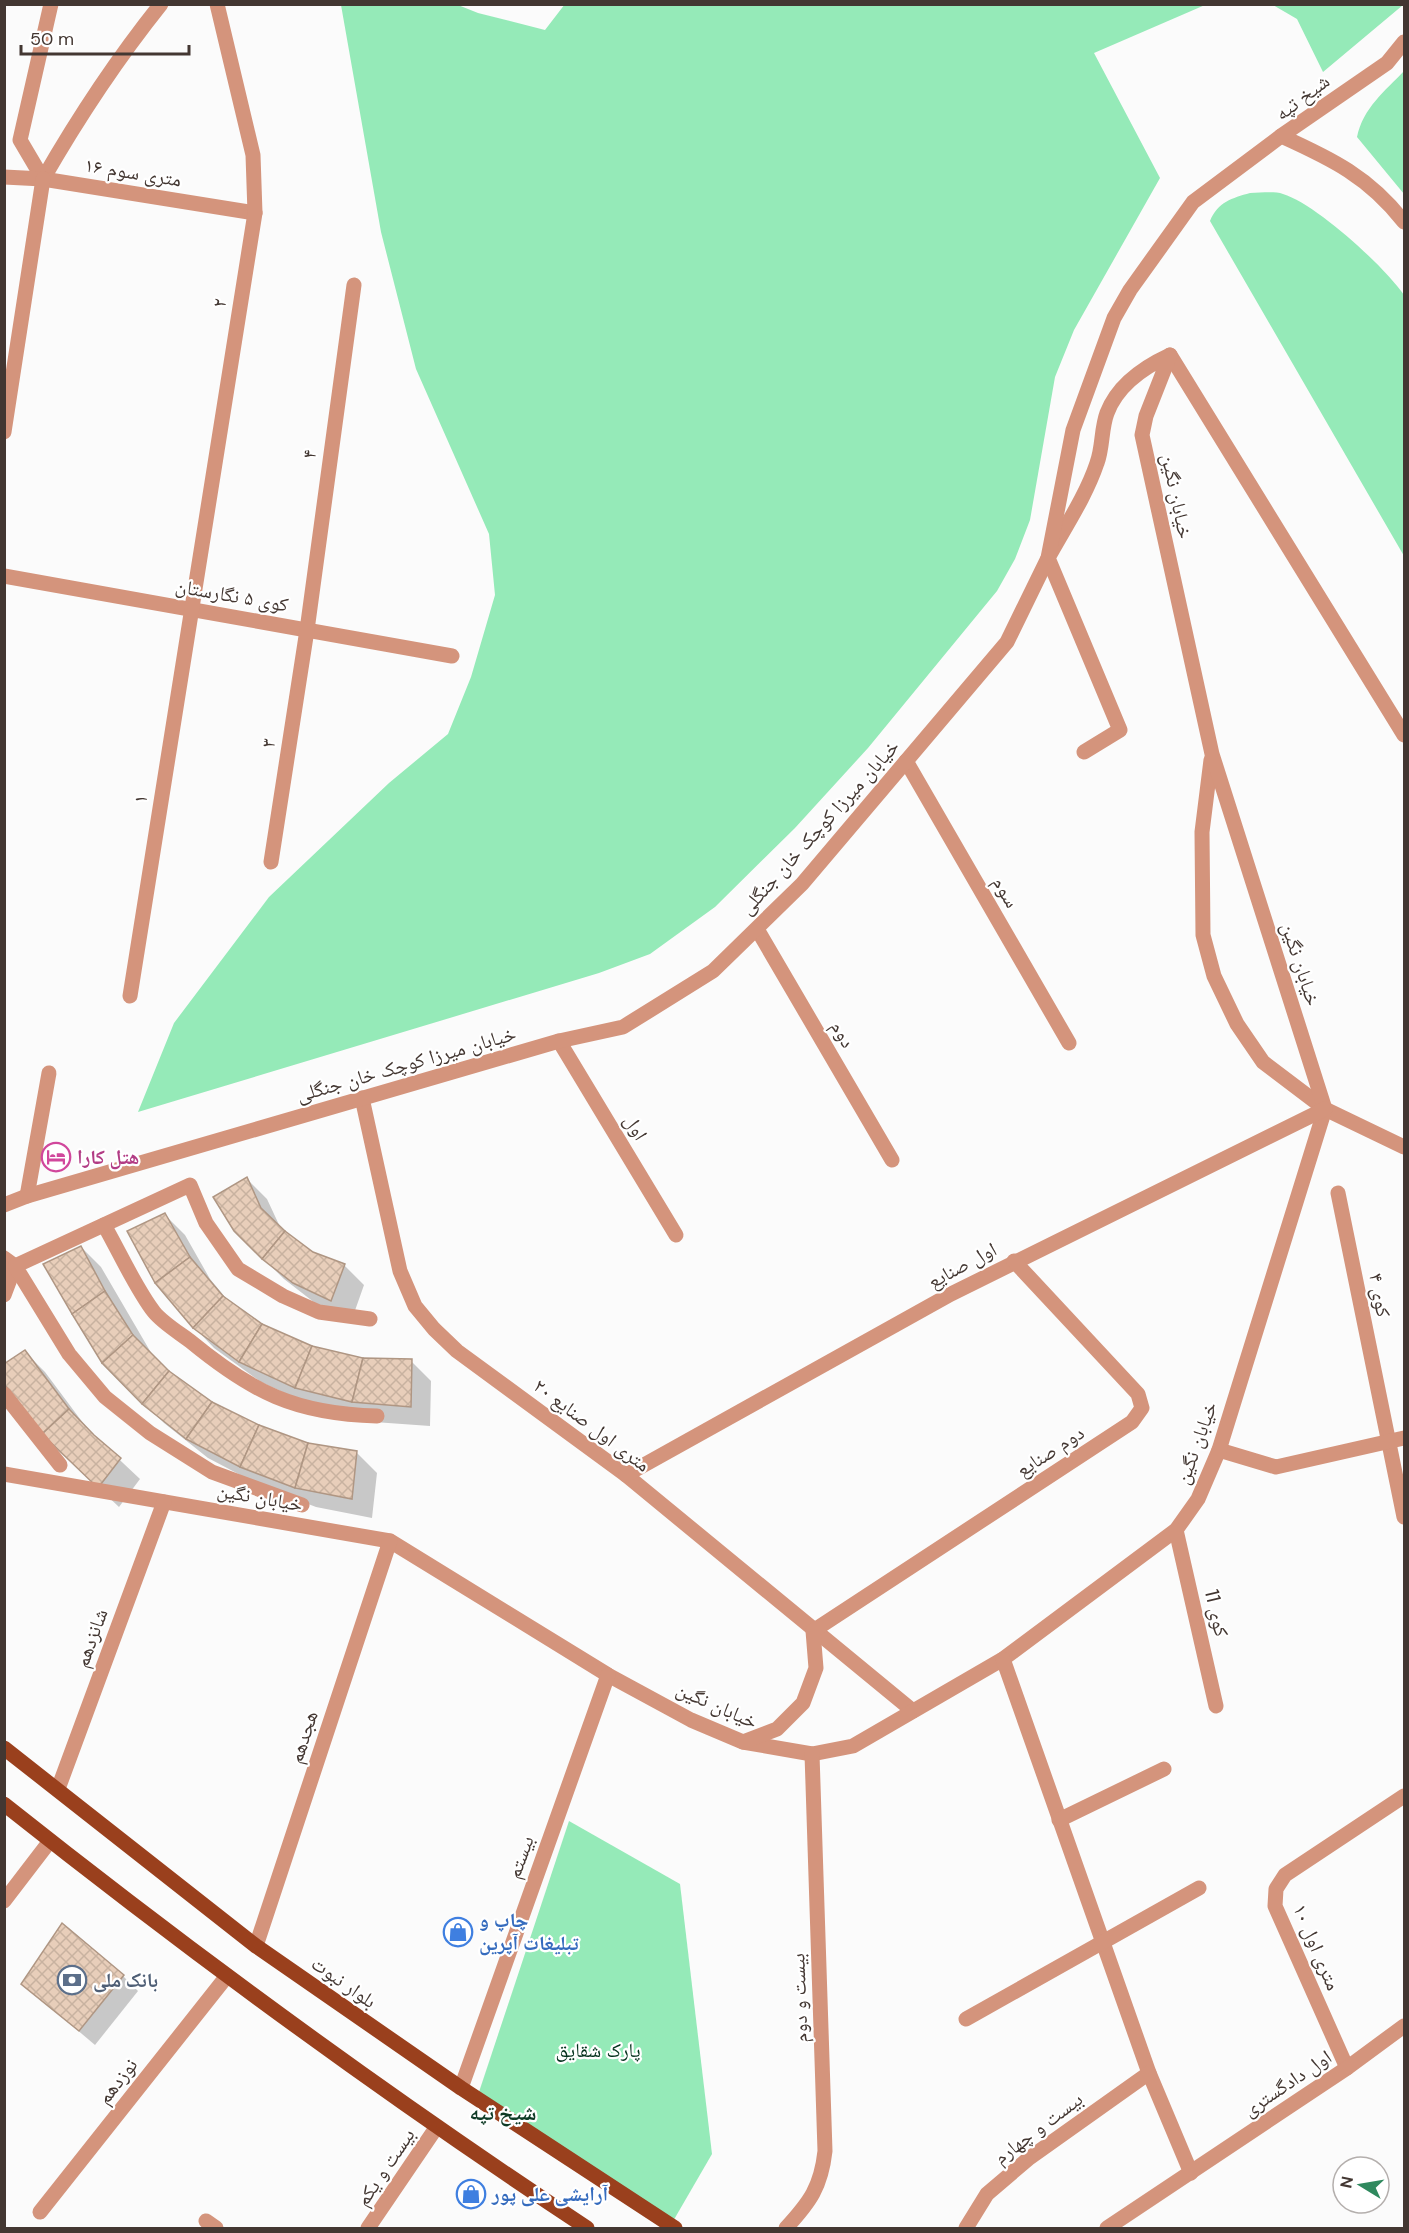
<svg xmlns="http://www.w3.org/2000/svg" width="1409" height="2233" font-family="'DM Sans','Noto Naskh Arabic',sans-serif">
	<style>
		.green { fill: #95eab8 }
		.shadow { fill: #0003 }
		.building { fill: url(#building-cross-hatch); stroke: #af9683; stroke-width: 1.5 }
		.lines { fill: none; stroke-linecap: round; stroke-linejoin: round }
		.minor { stroke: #d4947c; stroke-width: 15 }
		.tertiary { stroke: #d4947c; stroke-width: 15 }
		.primary { stroke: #9a401d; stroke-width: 15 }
		.labels { text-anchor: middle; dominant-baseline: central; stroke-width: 4.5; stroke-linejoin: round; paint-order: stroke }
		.street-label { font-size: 20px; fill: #433732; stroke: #fff }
		.hotel-label { font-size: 20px; font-weight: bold; fill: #b23c85; stroke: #fff; text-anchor: start }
		.shop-label { font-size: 20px; font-weight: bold; fill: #366cbe; stroke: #fff; text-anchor: start }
		.service-label { font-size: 20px; font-weight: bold; fill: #4e5e75; stroke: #fff; text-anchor: start }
		.park-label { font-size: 20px; fill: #03321c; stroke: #fff }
		.neighbourhood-label { font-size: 21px; font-weight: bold; fill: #0e3a25; stroke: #fff }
	</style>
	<defs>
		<pattern id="building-cross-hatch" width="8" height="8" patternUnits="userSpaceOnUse" patternTransform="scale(1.5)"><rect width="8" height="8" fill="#e8ceba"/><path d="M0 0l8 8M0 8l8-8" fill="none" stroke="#c8b2a0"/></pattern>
	</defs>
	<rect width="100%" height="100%" fill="#fbfbfb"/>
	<g class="green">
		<polygon points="565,4 1205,5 1094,53 1160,178 1074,330 1055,377 1030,520 1015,559 997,591 868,748 795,828 715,907 650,954 599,973 138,1112 174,1023 269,897 389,783 448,734 471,677 495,595 489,534 416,369 381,232 341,5 458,5 478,13 545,30"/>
		<polygon points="1273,5 1403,5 1323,72 1297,19"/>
		<path d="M1404 71V194L1357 137C1363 108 1385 91 1404 71Z"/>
		<path d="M1250 193C1261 193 1274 191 1283 194 1316 204 1384 266 1404 295V556L1210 221C1218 202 1232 198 1250 193Z"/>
		<polygon points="569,1821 680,1884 712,2154 672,2223 479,2092"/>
	</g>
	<g class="shadow">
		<polygon points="247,1179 267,1199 281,1229 312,1254 344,1265 364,1285 352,1319 315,1303 284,1279 235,1230"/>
		<polygon points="165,1215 185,1235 210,1279 230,1303 262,1326 311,1347 363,1360 411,1361 431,1381 430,1426 374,1422 317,1408 261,1382 214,1348 194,1327"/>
		<polygon points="81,1247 101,1267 153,1356 169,1373 211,1404 258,1426 308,1445 357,1453 377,1473 372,1518 316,1507 261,1486 208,1458 164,1423 103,1362"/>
		<polygon points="25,1352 45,1372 89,1431 140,1479 119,1507 64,1455"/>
		<polygon points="123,1976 138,1991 95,2045 23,1984"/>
	</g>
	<g class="building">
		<polygon points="247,1177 261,1208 285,1231 262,1259 234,1231 213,1197"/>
		<polygon points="165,1213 190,1257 155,1283 127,1231"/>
		<polygon points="285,1231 313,1252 345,1264 331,1301 293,1283 262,1259"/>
		<polygon points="81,1246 105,1291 72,1314 43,1264"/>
		<polygon points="190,1257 223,1296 193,1328 155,1283"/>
		<polygon points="105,1291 133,1335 102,1363 72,1314"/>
		<polygon points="223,1296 262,1324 239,1362 193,1328"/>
		<polygon points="262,1324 312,1346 295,1388 239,1362"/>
		<polygon points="133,1335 169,1371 142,1404 102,1363"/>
		<polygon points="312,1346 363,1358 352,1402 295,1388"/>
		<polygon points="25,1350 69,1409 42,1434 4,1384 4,1364"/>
		<polygon points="363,1358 412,1359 411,1407 352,1402"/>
		<polygon points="169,1371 212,1402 186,1439 142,1404"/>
		<polygon points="212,1402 259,1425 240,1467 186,1439"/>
		<polygon points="69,1409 94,1435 121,1458 98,1488 42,1434"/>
		<polygon points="259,1425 308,1443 295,1488 240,1467"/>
		<polygon points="308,1443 357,1451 352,1499 295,1488"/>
		<polygon points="62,1923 124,1975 79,2031 21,1984"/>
	</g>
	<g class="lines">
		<g class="minor">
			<path d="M51 4 20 140 43 179C78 118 117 59 161 4"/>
			<polyline points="4,177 43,179 255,213"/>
			<polyline points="1170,355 1404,735"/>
			<polyline points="4,576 452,656"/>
			<polyline points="1211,760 1202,832 1203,935 1214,976 1237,1024 1263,1062 1325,1109 1404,1147"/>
			<polyline points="906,761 1069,1043"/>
			<polyline points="271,862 307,630 354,285"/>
			<polyline points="757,929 892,1160"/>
			<polyline points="130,996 255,213 253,155 217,4"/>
			<polyline points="559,1041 676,1235"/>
			<polyline points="362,1098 400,1271 415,1306 434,1329 457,1351 626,1475 913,1711"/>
			<polyline points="1338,1193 1404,1517"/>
			<polyline points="27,1196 49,1073"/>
			<path d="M104 1225C119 1251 136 1289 154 1312 163 1323 178 1332 190 1341 252 1392 295 1414 377 1416"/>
			<polyline points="4,1258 15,1266 4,1295"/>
			<polyline points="4,1394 60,1465"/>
			<polyline points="1219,1450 1276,1467 1404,1438"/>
			<path d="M4 1474 390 1541 608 1675 691 1720 743 1742 812 1754 853 1746 1003 1659 1176 1530 1198 1499 1219 1450 1325 1109 1212 754 1142 435 1146 416 1170 355C1144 367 1118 384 1107 413 1101 429 1103 447 1097 463 1086 496 1065 527 1048 558L1120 730 1084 752"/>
			<polyline points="626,1475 951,1294 1325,1109"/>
			<polyline points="302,1505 212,1472 150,1433 105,1397 69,1354 15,1266 190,1185 206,1223 238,1269 283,1296 319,1312 370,1319"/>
			<polyline points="1176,1530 1216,1706"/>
			<polyline points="1003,1659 1149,2073 1191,2173"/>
			<polyline points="743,1742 777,1729 803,1703 816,1668 813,1631 1132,1422 1142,1408 1138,1394 1014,1261"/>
			<polyline points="58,1789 164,1502"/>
			<polyline points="1059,1820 1164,1769"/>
			<polyline points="4,1901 50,1841"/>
			<polyline points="256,1946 390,1541"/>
			<polyline points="966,2019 1199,1888"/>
			<polyline points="1347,2068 1275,1906 1276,1889 1285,1875 1404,1796"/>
			<polyline points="461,2088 608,1675"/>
			<polyline points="40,2212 227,1976"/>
			<polyline points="206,2221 216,2228"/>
			<polyline points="368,2228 436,2128"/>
			<path d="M786 2228C810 2202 821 2187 825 2151L812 1754"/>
			<polyline points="966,2228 987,2194 1028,2159 1149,2073"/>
			<polyline points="1107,2228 1347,2068 1404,2026"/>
		</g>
		<g class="tertiary">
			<path d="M1281 136C1332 159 1369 177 1404 222"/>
			<polyline points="4,432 43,179"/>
			<polyline points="4,1205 27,1196 559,1041 623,1027 713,971 802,884 1007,642 1048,558 1073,430 1114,318 1130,290 1193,202 1281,136 1387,63 1404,42"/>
		</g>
		<g class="primary">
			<polyline points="4,1748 256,1946 461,2088 675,2228"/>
			<path d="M4 1804C193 1954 387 2096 587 2228"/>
		</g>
	</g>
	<defs>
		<g id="hotel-ring" transform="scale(1.5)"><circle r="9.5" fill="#fff" stroke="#d1479c" stroke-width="1.5"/><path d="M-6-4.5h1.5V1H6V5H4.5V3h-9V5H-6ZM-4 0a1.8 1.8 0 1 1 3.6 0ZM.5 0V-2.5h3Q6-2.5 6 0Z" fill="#d1479c"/></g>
		<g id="shop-ring" transform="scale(1.5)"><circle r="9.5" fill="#fff" stroke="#3f7fe0" stroke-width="1.5"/><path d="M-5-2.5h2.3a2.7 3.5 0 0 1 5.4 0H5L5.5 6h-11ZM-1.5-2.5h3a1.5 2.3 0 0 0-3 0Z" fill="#3f7fe0"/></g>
		<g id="bank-ring" transform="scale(1.5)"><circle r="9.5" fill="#fff" stroke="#5c6f8a" stroke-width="1.5"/><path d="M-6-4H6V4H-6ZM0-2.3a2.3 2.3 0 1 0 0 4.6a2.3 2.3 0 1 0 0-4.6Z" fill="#5c6f8a"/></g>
	</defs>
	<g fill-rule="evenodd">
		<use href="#hotel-ring" x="56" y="1157"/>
		<use href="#shop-ring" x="458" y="1932"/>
		<use href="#bank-ring" x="72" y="1980"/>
		<use href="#shop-ring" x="471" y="2194"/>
	</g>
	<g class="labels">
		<g class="street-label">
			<text transform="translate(1302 97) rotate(-37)">شیخ تپه</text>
			<text transform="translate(133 172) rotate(9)">۱۶ متری سوم</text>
			<text transform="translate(219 303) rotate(-81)">۲</text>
			<text transform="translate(309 454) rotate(-82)">۴</text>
			<text transform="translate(1177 496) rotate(78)">خیابان نگین</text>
			<text transform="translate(232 595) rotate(10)">کوی ۵ نگارستان</text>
			<text transform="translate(268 743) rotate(-81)">۳</text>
			<text transform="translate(140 799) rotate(-81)">۱</text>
			<text transform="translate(819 827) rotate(-48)">خیابان میرزا کوچک خان جنگلی</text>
			<text transform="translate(1006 892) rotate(60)">سوم</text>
			<text transform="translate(1301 964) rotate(72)">خیابان نگین</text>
			<text transform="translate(843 1034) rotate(60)">دوم</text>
			<text transform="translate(406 1064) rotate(-16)">خیابان میرزا کوچک خان جنگلی</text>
			<text transform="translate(636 1127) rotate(59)">اول</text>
			<text transform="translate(962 1265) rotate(-28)">اول صنایع</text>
			<text transform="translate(1380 1295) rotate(79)">کوی ۴</text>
			<text transform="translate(592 1425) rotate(37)">۲۰ متری اول صنایع</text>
			<text transform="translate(1196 1443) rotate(-70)">خیابان نگین</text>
			<text transform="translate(1050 1451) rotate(-33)">دوم صنایع</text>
			<text transform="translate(260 1497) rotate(10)">خیابان نگین</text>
			<text transform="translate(1217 1613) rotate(77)">کوی 11</text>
			<text transform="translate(91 1638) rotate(-70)">شانزدهم</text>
			<text transform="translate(717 1705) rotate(24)">خیابان نگین</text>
			<text transform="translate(303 1737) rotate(-72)">هجدهم</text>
			<text transform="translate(520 1857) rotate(-70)">بیستم</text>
			<text transform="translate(1317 1947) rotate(67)">۱۰ متری اول</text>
			<text transform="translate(344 1982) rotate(35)">بلوار نبوت</text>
			<text transform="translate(799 1998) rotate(-92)">بیست و دوم</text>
			<text transform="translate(117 2081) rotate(-52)">نوزدهم</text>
			<text transform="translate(1287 2083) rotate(-34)">اول دادگستری</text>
			<text transform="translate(1038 2128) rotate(-37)">بیست و چهارم</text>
			<text transform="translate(385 2167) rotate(-56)">بیست و یکم</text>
		</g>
		<g class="hotel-label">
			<text x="77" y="1157">هتل کارا</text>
		</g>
		<g class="shop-label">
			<text x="479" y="1920">چاپ و<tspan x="479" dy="23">تبلیغات آپرین</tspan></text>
			<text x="492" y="2194">آرایشی علی پور</text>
		</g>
		<g class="service-label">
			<text x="93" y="1980">بانک ملی</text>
		</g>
		<g class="park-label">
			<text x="598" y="2050">پارک شقایق</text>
		</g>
		<g class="neighbourhood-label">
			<text x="503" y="2113">شیخ تپه</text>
		</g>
	</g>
	<rect width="1409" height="2233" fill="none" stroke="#433732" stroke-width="12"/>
	<g transform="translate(1361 2185) rotate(281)"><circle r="28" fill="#ffffff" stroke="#b4afad" stroke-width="1.5"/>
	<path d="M0-4.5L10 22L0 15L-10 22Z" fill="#2f895e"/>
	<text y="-9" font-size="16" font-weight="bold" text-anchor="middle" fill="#433732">N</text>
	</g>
	<path d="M21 45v9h168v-9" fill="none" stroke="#433732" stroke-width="3"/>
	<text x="30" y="45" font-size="18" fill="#433732" stroke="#ffffff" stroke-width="4.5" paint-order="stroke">50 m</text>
</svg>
